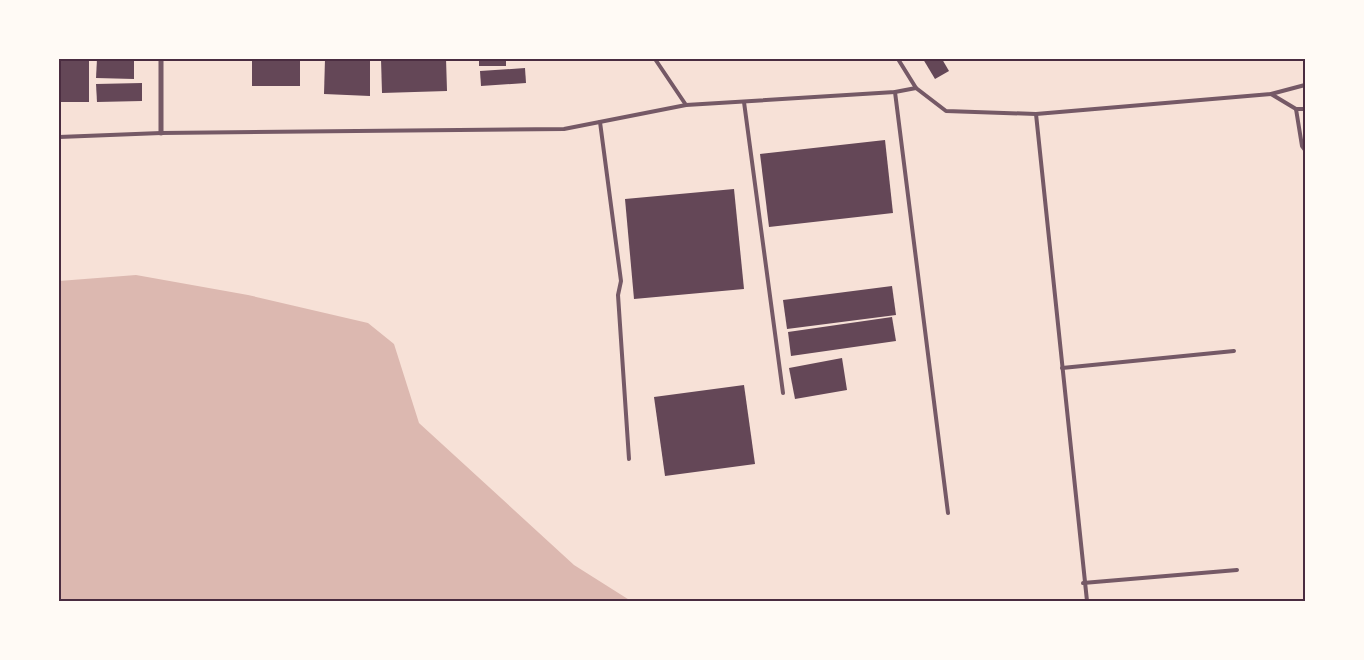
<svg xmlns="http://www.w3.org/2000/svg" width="1364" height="660" font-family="'Noto Serif',serif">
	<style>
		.water { fill: #dcb8b0 }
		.building { fill: #644757 }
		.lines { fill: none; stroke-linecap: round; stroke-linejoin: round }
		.service { stroke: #755966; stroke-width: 4 }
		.minor { stroke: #755966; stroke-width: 5 }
		.neatline { fill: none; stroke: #4a2c40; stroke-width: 2 }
	</style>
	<rect width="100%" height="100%" fill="#f7e1d7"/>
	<polygon class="water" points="136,275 248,295 368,323 394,344 419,423 574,565 631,601 59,601 59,281"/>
	<g class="building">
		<rect x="59" y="59" width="30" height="43"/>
		<polygon points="97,59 134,59 134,79 96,78"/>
		<rect x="252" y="59" width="48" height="27"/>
		<polygon points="325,59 370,59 370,96 324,94"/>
		<polygon points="381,59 446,59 447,91 382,93"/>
		<rect x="479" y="59" width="27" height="7"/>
		<polygon points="923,59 942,59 949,71 935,79"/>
		<polygon points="525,68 526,83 481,86 480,71"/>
		<polygon points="142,83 142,101 97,102 96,84"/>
		<polygon points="885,140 893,213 769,227 760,154"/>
		<polygon points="734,189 744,289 634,299 625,199"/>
		<polygon points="892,286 896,315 787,329 783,300"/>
		<polygon points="892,317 896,341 791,356 788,332"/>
		<polygon points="842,358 847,390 795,399 789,368"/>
		<polygon points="744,385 755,464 665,476 654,397"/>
	</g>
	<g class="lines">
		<g class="service">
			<polyline points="655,59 686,105"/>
			<polyline points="898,59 916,88 946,111 1036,114 1271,94 1305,85"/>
			<polyline points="895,92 948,513"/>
			<polyline points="1271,94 1296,109 1305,109"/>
			<polyline points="744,102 783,393"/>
			<polyline points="1296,109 1302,146 1305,150"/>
			<polyline points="1036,114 1087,601"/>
			<polyline points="600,122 621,281 618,295 629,459"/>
			<polyline points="59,137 161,133 564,129 686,105 895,92 916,88"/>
			<polyline points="1062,368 1234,351"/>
			<polyline points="1083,583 1237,570"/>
		</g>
		<polyline class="minor" points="161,133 161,59"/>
	</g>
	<rect width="1364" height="660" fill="none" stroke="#fffaf5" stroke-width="120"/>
	<rect x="60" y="60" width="1244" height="540" class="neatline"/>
</svg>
